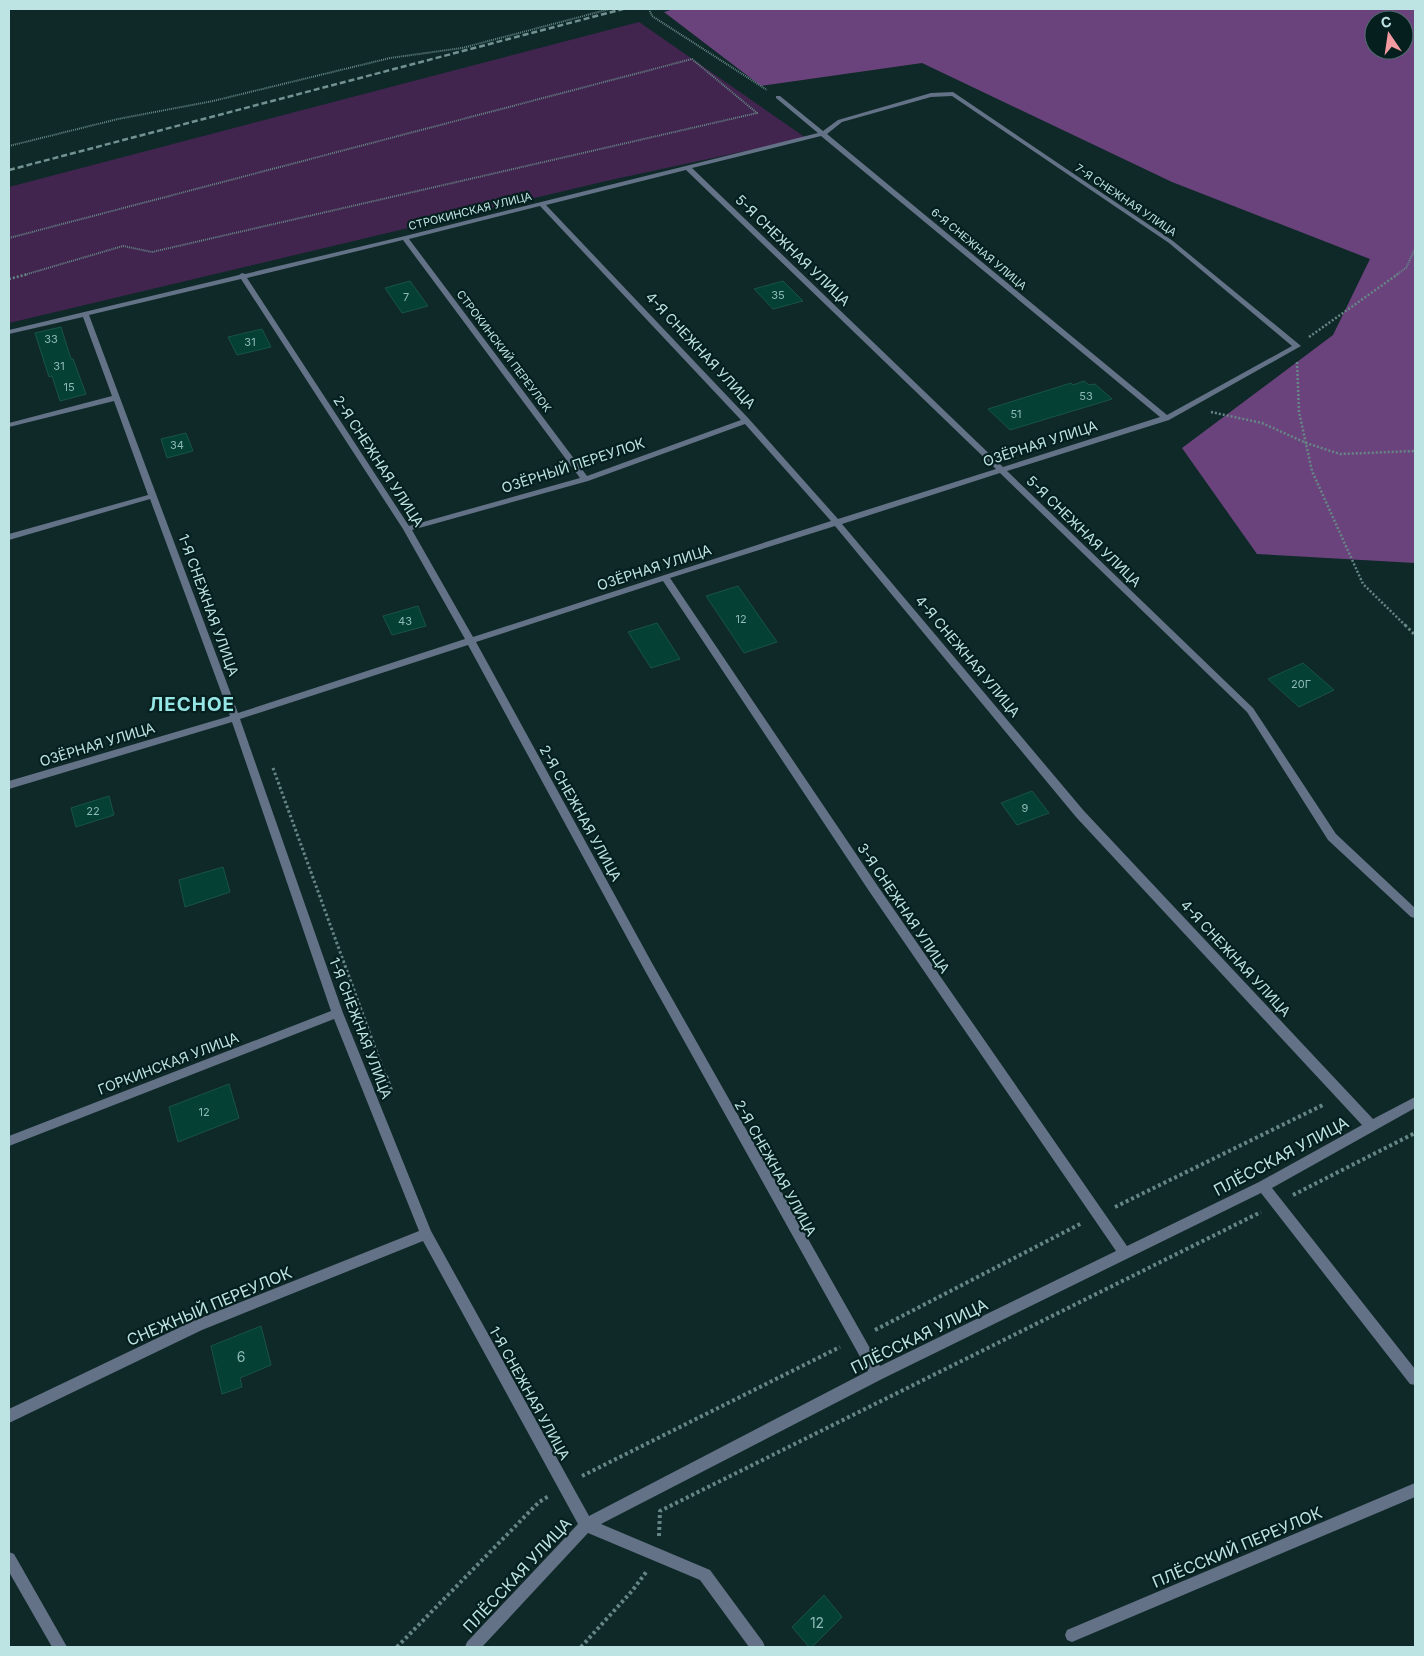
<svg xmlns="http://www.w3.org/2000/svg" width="1424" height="1656" font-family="Inter,sans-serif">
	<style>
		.green { fill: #42254f }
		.forest { fill: #6b437c; fill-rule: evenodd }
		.building { fill: #044034; stroke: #195346 }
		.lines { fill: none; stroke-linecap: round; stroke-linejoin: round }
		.path-far3 { stroke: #668686; stroke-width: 2; stroke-dasharray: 1 1; stroke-linecap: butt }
		.path-far2 { stroke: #668686; stroke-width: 2.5; stroke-dasharray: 2 2; stroke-linecap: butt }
		.path-far1 { stroke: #668686; stroke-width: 3; stroke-dasharray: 2.5 2.5; stroke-linecap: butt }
		.path { stroke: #668686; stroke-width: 4; stroke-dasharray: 3 3; stroke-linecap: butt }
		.minor { fill: #637286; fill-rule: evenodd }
		.rail { stroke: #719291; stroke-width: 2.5; stroke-dasharray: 6 3; stroke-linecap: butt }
		.labels { text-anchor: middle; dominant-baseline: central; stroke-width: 4.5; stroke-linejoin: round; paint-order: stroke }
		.far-street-label { font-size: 11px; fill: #bde3e2; stroke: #051f1f }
		.number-label { font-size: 11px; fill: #8fbab6 }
		.street-label { font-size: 14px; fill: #bde3e2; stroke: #051f1f }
		.near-number-label { font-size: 14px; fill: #8fbab6 }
		.near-street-label { font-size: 16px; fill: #bde3e2; stroke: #051f1f }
		.district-label { font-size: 19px; font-weight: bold; letter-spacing: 1px; fill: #95e6e5; stroke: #051f1f }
	</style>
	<rect width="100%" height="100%" fill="#0f2929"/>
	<polygon class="green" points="639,22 806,138 606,181 9,323 9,187"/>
	<path class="forest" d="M674 9H1415V563L1257 554 1182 448 1333 335 1370 259 1172 182 922 63 761 86 664 12ZM1374 20H1404V50H1374Z"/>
	<g class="building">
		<polygon points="410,281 428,306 402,313 385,288"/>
		<polygon points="783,281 803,301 773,309 754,289"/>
		<polygon points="61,327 71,359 73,359 86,394 60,401 52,376 49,377 35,333"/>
		<polygon points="262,329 271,347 237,355 228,337"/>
		<polygon points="1084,381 1089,385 1095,384 1112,399 1010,430 988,409 1071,383 1073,385"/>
		<polygon points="186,433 193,451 167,458 161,439"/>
		<polygon points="738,586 777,642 744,653 706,596"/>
		<polygon points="418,606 426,626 392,635 383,616"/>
		<polygon points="657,623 680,659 651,668 628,632"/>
		<polygon points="1303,663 1334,690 1299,707 1268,679"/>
		<polygon points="1032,791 1049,813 1017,825 1001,803"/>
		<polygon points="109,796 114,815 76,827 71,808"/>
		<polygon points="223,867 230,892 185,907 179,880"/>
		<polygon points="229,1084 239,1118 178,1142 169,1107"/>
		<polygon points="261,1326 271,1365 240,1378 242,1387 222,1394 211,1346"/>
		<polygon points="824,1595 842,1617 812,1647 809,1647 792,1627"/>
	</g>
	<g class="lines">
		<g class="path-far3">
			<polyline points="649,9 652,16 767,90"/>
			<polyline points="9,146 118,119 213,101 390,58 462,48 610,9"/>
			<polyline points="9,238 692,59 757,113 152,252 123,246 24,275"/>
			<polyline points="1396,275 1406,268 1415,249"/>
		</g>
		<g class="path-far2">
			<polyline points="9,279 28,274"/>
			<polyline points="1309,337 1398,274"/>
			<polyline points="1297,362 1299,412 1312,471 1363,584 1406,626"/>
			<polyline points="1211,412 1262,423 1306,443 1340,454 1415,451"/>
		</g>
		<g class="path-far1">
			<polyline points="1405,625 1415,635"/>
			<polyline points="273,768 386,1078"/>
		</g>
		<g class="path">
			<polyline points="386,1076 392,1093"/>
			<polyline points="1293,1195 1415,1133"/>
			<polyline points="1115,1207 1325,1104"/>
			<polyline points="875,1330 1082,1223"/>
			<polyline points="582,1476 840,1347"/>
			<polyline points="659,1536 660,1511 1261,1212"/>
			<polyline points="397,1647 539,1502 549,1496"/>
			<polyline points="581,1647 632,1591 647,1571"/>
		</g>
		<g class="minor">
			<path d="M953 92 1173 241 1301 346 1169 420 1007 471 1253 708 1336 834 1415 908V918L1411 917 1328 840 1247 712 1000 473 842 524 1084 811 1373 1119 1415 1097V1108L1272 1188 1415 1369V1385L1410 1384 1261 1193 882 1379 601 1524 710 1570 763 1642 765 1647H749L700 1580 588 1533 482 1647H465L467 1642 578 1524 423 1241 202 1330 9 1423V1409L193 1321 419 1231 334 1019 9 1146V1136L331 1011 232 722 9 789V781L230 716 150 499 9 540V534L148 495 114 401 9 427V423L112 396 83 317 9 334V330L239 275 242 273 245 274 405 236 818 133 776 98V96H780L823 131 838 120 931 93ZM952 96 1169 243 1292 346 1167 415 827 134 842 122 931 97ZM821 136 1160 417 1003 467 692 168ZM686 170 996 469 838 519 749 419 546 205ZM540 206 741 420 587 476 409 239ZM403 240 580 478 409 526 247 278ZM241 279 403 529 465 639 238 713 89 315ZM745 424 831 521 473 637 412 530 588 481ZM835 526 1076 817 1362 1125 1259 1182 1127 1246 877 885 670 578ZM663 581 869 891 1116 1251 880 1366 652 963 476 642ZM468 645 644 969 868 1371 589 1516 431 1231 343 1013 240 719Z"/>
			<polygon points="1415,1483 1415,1497 1072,1642 1067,1640 1065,1635 1067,1630"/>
			<polygon points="9,1552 14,1554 67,1647 52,1647 9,1572"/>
		</g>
		<polyline class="rail" points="9,170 623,9"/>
	</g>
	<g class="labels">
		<g class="far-street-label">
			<text transform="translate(1126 200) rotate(34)">7-Я СНЕЖНАЯ УЛИЦА</text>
			<text transform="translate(470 211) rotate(-14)">СТРОКИНСКАЯ УЛИЦА</text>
			<text transform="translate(979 249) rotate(40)">6-Я СНЕЖНАЯ УЛИЦА</text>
			<text transform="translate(504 351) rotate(53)">СТРОКИНСКИЙ ПЕРЕУЛОК</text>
		</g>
		<g class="number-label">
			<text x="778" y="295">35</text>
			<text x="406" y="297">7</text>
			<text x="51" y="339">33</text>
			<text x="250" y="342">31</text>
			<text x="59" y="366">31</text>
			<text x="69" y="387">15</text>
			<text x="1086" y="396">53</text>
			<text x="1016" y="414">51</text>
			<text x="177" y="445">34</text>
			<text x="741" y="619">12</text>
			<text x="405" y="621">43</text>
			<text x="1301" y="684">20Г</text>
			<text x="1025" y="808">9</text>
			<text x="93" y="811">22</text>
			<text x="204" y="1112">12</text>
		</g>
		<g class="street-label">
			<text transform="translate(793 250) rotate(44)">5-Я СНЕЖНАЯ УЛИЦА</text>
			<text transform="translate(701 350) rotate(47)">4-Я СНЕЖНАЯ УЛИЦА</text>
			<text transform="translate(1040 443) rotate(-18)">ОЗЁРНАЯ УЛИЦА</text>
			<text transform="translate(379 461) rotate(57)">2-Я СНЕЖНАЯ УЛИЦА</text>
			<text transform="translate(573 465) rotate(-18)">ОЗЁРНЫЙ ПЕРЕУЛОК</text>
			<text transform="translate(1084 531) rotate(44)">5-Я СНЕЖНАЯ УЛИЦА</text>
			<text transform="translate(654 567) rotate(-18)">ОЗЁРНАЯ УЛИЦА</text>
			<text transform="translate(209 605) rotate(70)">1-Я СНЕЖНАЯ УЛИЦА</text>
			<text transform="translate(968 656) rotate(50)">4-Я СНЕЖНАЯ УЛИЦА</text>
			<text transform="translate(97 744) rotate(-17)">ОЗЁРНАЯ УЛИЦА</text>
			<text transform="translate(581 813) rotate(61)">2-Я СНЕЖНАЯ УЛИЦА</text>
			<text transform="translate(904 908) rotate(56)">3-Я СНЕЖНАЯ УЛИЦА</text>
			<text transform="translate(1236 958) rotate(47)">4-Я СНЕЖНАЯ УЛИЦА</text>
			<text transform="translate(361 1028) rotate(69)">1-Я СНЕЖНАЯ УЛИЦА</text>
			<text transform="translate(168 1063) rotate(-21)">ГОРКИНСКАЯ УЛИЦА</text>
			<text transform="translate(776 1168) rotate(61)">2-Я СНЕЖНАЯ УЛИЦА</text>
			<text transform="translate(530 1393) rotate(61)">1-Я СНЕЖНАЯ УЛИЦА</text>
		</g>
		<g class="near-number-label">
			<text x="241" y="1356">6</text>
			<text x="817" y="1622">12</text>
		</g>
		<g class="near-street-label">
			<text transform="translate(1281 1156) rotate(-28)">ПЛЁССКАЯ УЛИЦА</text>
			<text transform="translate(209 1306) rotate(-23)">СНЕЖНЫЙ ПЕРЕУЛОК</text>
			<text transform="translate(919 1336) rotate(-26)">ПЛЁССКАЯ УЛИЦА</text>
			<text transform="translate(1237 1547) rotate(-23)">ПЛЁССКИЙ ПЕРЕУЛОК</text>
			<text transform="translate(517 1575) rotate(-47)">ПЛЁССКАЯ УЛИЦА</text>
		</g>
		<g class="district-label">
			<text x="192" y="704">ЛЕСНОЕ</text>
		</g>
	</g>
	<rect width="1424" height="1656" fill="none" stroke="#bde3e2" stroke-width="20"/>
	<g transform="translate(1389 35) rotate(347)"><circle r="24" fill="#051f1f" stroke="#4f6d6d"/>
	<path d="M0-4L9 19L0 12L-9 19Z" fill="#f49aa1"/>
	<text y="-8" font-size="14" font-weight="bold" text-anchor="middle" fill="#bde3e2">С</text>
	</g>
</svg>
